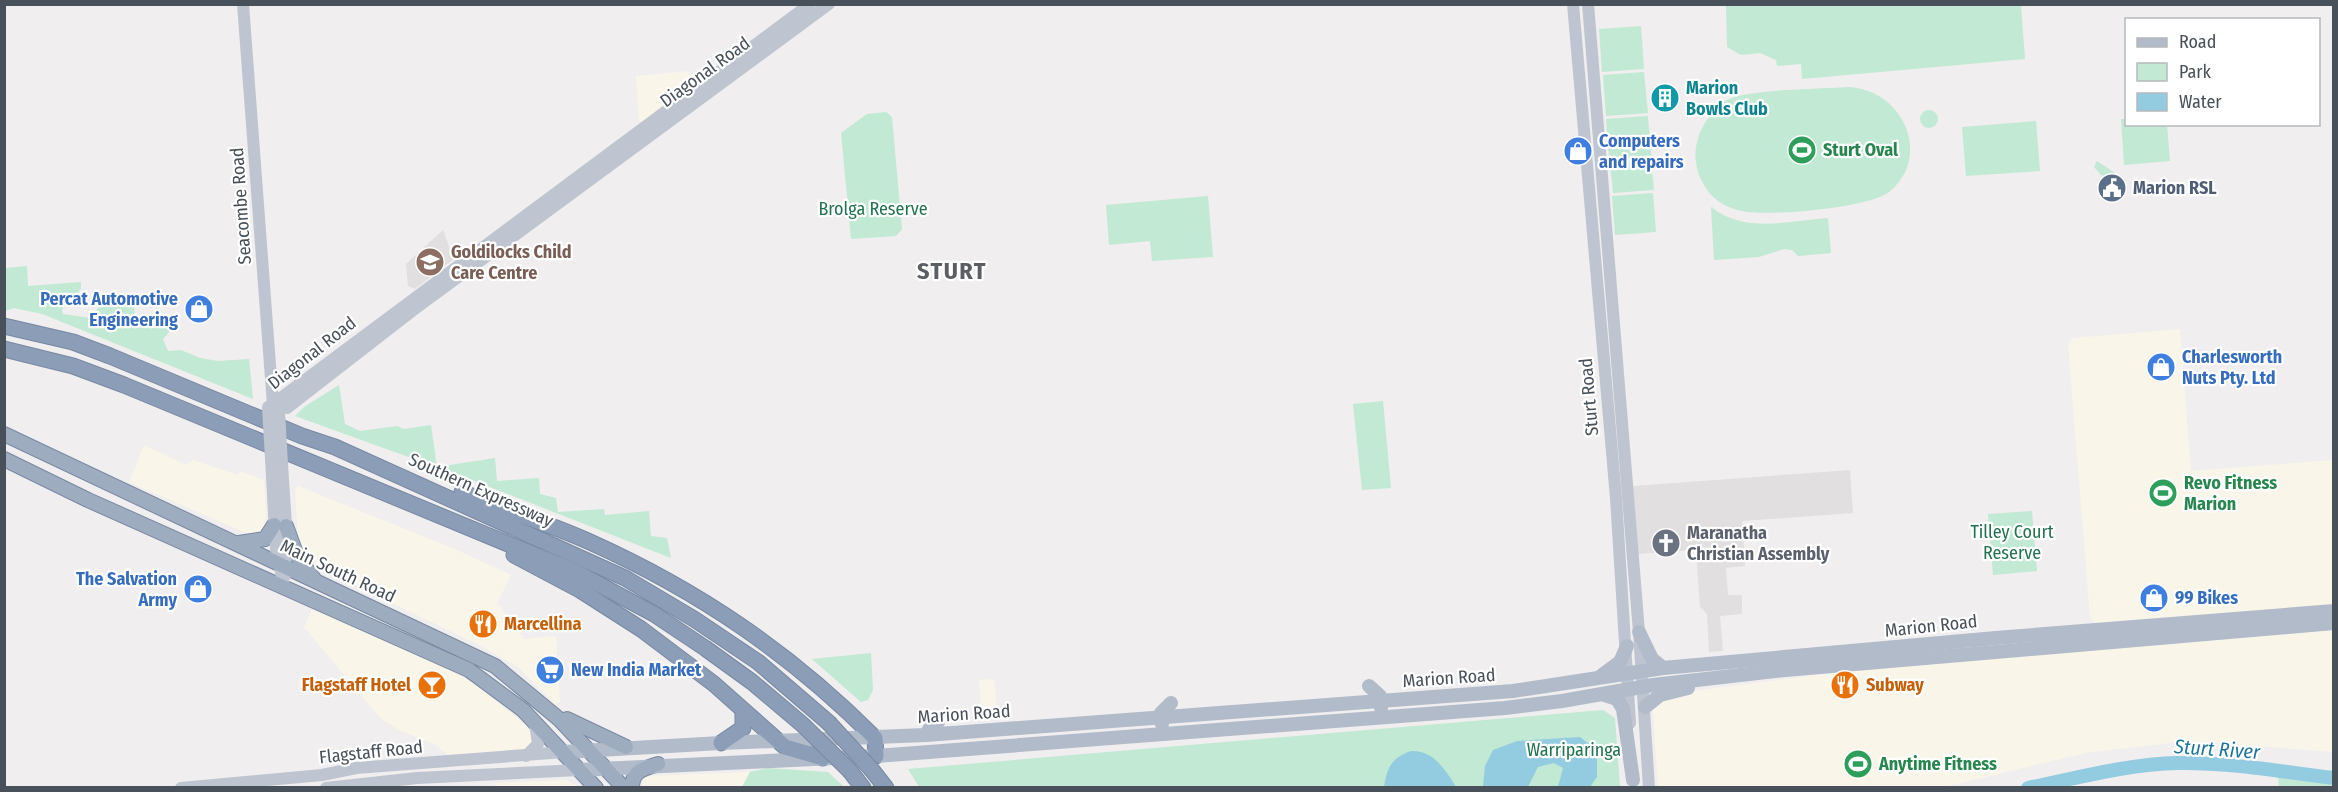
<svg xmlns="http://www.w3.org/2000/svg" width="2338" height="792" font-family="'Fira Sans Condensed',sans-serif">
	<style>
		.commercial { fill: #f9f6e9 }
		.education { fill: #e1dfdf }
		.green { fill: #c1e9d4 }
		.water { fill: #93cbe1 }
		.lines { fill: none; stroke-linecap: round; stroke-linejoin: round }
		.river { stroke: #93cbe1; stroke-width: 14 }
		.trunk-casing { stroke: #7788a3; stroke-width: 16 }
		.motorway-casing { stroke: #7788a3; stroke-width: 17 }
		.secondary { stroke: #bec5d0; stroke-width: 12 }
		.primary { stroke: #b1bbca; stroke-width: 14 }
		.trunk { stroke: #9eacc0; stroke-width: 14 }
		.motorway { stroke: #8b9db7; stroke-width: 15 }
		.motorway-bridge-casing { stroke: #7788a3; stroke-width: 17; stroke-linecap: butt }
		.secondary-bridge { stroke: #bec5d0; stroke-width: 12 }
		.motorway-bridge { stroke: #8b9db7; stroke-width: 15 }
		.labels { text-anchor: middle; dominant-baseline: central; stroke-width: 4.5; stroke-linejoin: round; paint-order: stroke }
		.street-label { font-size: 18px; fill: #485059; stroke: #fff }
		.culture-label { font-size: 18px; font-weight: bold; fill: #0d838f; stroke: #fff; text-anchor: start }
		.shop-label { font-size: 18px; font-weight: bold; fill: #366cbe; stroke: #fff; text-anchor: start }
		.leisure-label { font-size: 18px; font-weight: bold; fill: #27864d; stroke: #fff; text-anchor: start }
		.service-label { font-size: 18px; font-weight: bold; fill: #4e5e75; stroke: #fff; text-anchor: start }
		.park-label { font-size: 18px; fill: #227250; stroke: #fff }
		.education-label { font-size: 18px; font-weight: bold; fill: #785e54; stroke: #fff; text-anchor: start }
		.worship-label { font-size: 18px; font-weight: bold; fill: #5b616d; stroke: #fff; text-anchor: start }
		.food-label { font-size: 18px; font-weight: bold; fill: #c56008; stroke: #fff; text-anchor: start }
		.water-label { font-size: 20px; font-style: italic; fill: #1d7498; stroke: #fff }
		.district-label { font-size: 24px; font-weight: bold; letter-spacing: 1.5px; fill: #5b5e62; stroke: #fff }
	</style>
	<rect width="100%" height="100%" fill="#f0eeee"/>
	<g class="commercial">
		<polygon points="690,71 692,88 643,124 639,120 636,76"/>
		<polygon points="2180,329 2191,471 2333,460 2333,605 2095,624 2090,617 2068,343 2073,338"/>
		<polygon points="144,445 186,465 193,460 238,475 240,471 264,480 266,517 264,528 255,534 246,533 129,482"/>
		<polygon points="298,486 450,547 511,575 497,603 524,639 556,636 560,702 555,704 518,667 483,647 341,578 305,557 298,542 295,489"/>
		<polygon points="312,609 449,669 474,683 527,726 534,743 525,751 448,755 436,745 399,730 380,718 304,627"/>
		<polygon points="2333,629 2333,752 2187,741 2085,753 1944,787 1658,787 1653,710 1670,694 1871,668"/>
		<polygon points="994,679 997,709 994,712 982,713 979,680"/>
		<polygon points="750,772 742,787 642,788 644,778 649,776"/>
		<polygon points="566,780 579,787 497,787 493,783"/>
	</g>
	<g class="education">
		<polygon points="443,230 454,259 415,289 408,286 406,264"/>
		<polygon points="1850,470 1853,513 1742,521 1745,566 1726,568 1728,595 1742,595 1742,614 1720,616 1723,651 1709,652 1707,614 1700,607 1696,550 1638,554 1633,486"/>
	</g>
	<g class="green">
		<polygon points="1726,5 2021,5 2025,59 1802,79 1801,64 1777,66 1776,60 1760,53 1741,55 1727,47"/>
		<polygon points="1641,26 1644,69 1602,72 1599,29"/>
		<polygon points="1644,72 1648,113 1606,116 1603,75"/>
		<path d="M1849 87C1903 90 1933 156 1889 192 1869 208 1767 217 1742 211 1728 208 1716 202 1708 191 1697 176 1692 157 1698 139 1702 124 1713 108 1727 100 1749 89 1821 89 1849 87Z"/>
		<circle cx="1929" cy="119" r="9"/>
		<polygon points="886,112 892,117 902,229 896,236 851,239 841,133 867,114"/>
		<polygon points="1648,116 1651,156 1609,160 1606,119"/>
		<polygon points="2121,119 2126,119 2126,124 2167,125 2170,161 2124,165"/>
		<polygon points="2036,121 2040,171 1966,176 1962,127"/>
		<polygon points="1651,159 1654,190 1613,193 1610,163"/>
		<polygon points="2097,161 2115,173 2114,179 2101,175 2094,167"/>
		<polygon points="1653,193 1656,232 1615,235 1612,196"/>
		<polygon points="1208,196 1213,257 1152,261 1150,241 1109,245 1106,205"/>
		<path d="M1711 207C1746 234 1786 221 1828 218L1831 253 1798 256 1792 250 1784 249 1759 257 1714 260Z"/>
		<polygon points="27,266 28,286 81,282 81,289 62,309 63,314 91,318 99,306 134,303 135,328 172,325 172,329 163,339 168,351 181,350 200,358 218,361 249,359 253,399 42,314 14,308 5,311 5,268"/>
		<polygon points="339,385 345,424 360,431 397,426 404,429 431,425 437,467 495,458 497,481 539,478 540,494 556,498 558,512 604,509 605,515 649,511 651,536 667,538 671,558 472,480 295,416 304,407"/>
		<polygon points="1383,401 1391,488 1362,490 1353,404"/>
		<polygon points="2032,511 2037,571 1993,575 1988,514"/>
		<polygon points="871,653 873,690 868,700 861,702 812,659"/>
		<polygon points="1603,710 1615,718 1620,787 920,788 908,769"/>
		<polygon points="768,768 828,772 844,787 742,787 750,772"/>
		<polygon points="2278,776 2333,782 2333,787 2279,787"/>
	</g>
	<g class="water">
		<polygon points="1580,737 1597,750 1597,777 1590,787 1558,787 1563,768 1554,763 1538,767 1528,787 1483,787 1485,766 1493,750 1517,741"/>
		<path d="M1411 751C1433 750 1445 769 1456 787H1384C1387 768 1391 758 1411 751Z"/>
	</g>
	<g class="lines">
		<path class="river" d="M2028 788C2077 778 2128 764 2178 763 2230 762 2282 772 2334 778"/>
		<g class="trunk-casing">
			<g id="trunk">
				<polyline points="4,434 495,666 559,719 624,788"/>
				<polyline points="4,459 88,500 469,670 523,710 596,788"/>
				<polyline points="286,526 297,556 314,579"/>
				<polyline points="239,543 265,539 274,525"/>
				<polyline points="567,719 626,747"/>
				<path d="M632 788C632 770 644 769 658 764"/>
			</g>
		</g>
		<g class="motorway-casing">
			<g id="motorway">
				<polyline points="4,326 73,342 110,356 302,436 335,447 625,578 694,619 758,662 829,723"/>
				<polyline points="4,349 73,366 124,385 576,572 654,614 705,648 752,682 803,725"/>
				<path d="M462 492C504 510 548 523 590 542 699 591 790 653 875 738L876 756"/>
				<polyline points="514,555 580,590 641,629 714,684 785,747 823,758"/>
				<polyline points="721,743 743,728 743,712"/>
				<polyline points="872,770 886,788"/>
				<polyline points="850,771 863,788"/>
			</g>
		</g>
		<g class="secondary">
			<polyline points="243,4 273,405 277,409"/>
			<polyline points="1573,4 1616,498 1630,723"/>
			<polyline points="1588,4 1639,632 1649,788"/>
			<polyline points="273,405 287,408 412,311 829,4"/>
			<polyline points="270,406 810,4"/>
			<polyline points="271,459 276,549 284,586"/>
			<polyline points="282,464 286,526 285,576"/>
			<polyline points="526,756 538,744 535,723"/>
			<polyline points="181,788 322,775 356,768 564,752"/>
			<polyline points="326,788 417,778 579,770"/>
		</g>
		<g class="primary">
			<polyline points="1639,632 1652,659 1663,668"/>
			<polyline points="1601,676 1620,662 1627,646"/>
			<polyline points="1369,686 1380,696 1381,708"/>
			<polyline points="1602,694 1617,699 1623,709 1633,780"/>
			<polyline points="1645,707 1660,695 1688,688"/>
			<polyline points="1162,724 1161,713 1171,703"/>
			<polyline points="926,735 930,728 938,722"/>
			<polyline points="564,752 721,743 926,735 1513,691 1663,668 1996,638 2334,611"/>
			<polyline points="579,770 876,756 1505,708 1562,701 1653,685 1785,670 2334,623"/>
		</g>
		<use href="#trunk" class="trunk"/>
		<use href="#motorway" class="motorway"/>
		<g class="motorway-bridge-casing">
			<g id="motorway-bridge">
				<polyline points="829,723 872,770"/>
				<polyline points="803,725 850,771"/>
			</g>
		</g>
		<g class="secondary-bridge">
			<polyline points="268,407 271,459"/>
			<polyline points="279,412 282,464"/>
		</g>
		<use href="#motorway-bridge" class="motorway-bridge"/>
	</g>
	<defs>
		<g id="building-disc" transform="scale(1.5)"><circle r="9.5" fill="#0f9aa8" stroke="#fff"/><path d="M-4-6H4V6H1V3H-1V6H-4ZM-2.5-4.3h1.7v1.8h-1.7ZM.8-4.3h1.7v1.8H.8ZM-2.5-1h1.7V.8h-1.7ZM.8-1h1.7V.8H.8Z" fill="#fff"/></g>
		<g id="stadium-disc" transform="scale(1.5)"><circle r="9.5" fill="#2e9e5b" stroke="#fff"/><path d="M0-5a6.5 5 0 1 0 0 10a6.5 5 0 1 0 0-10ZM-3.5-1.8h7v3.6h-7Z" fill="#fff"/></g>
		<g id="shop-disc" transform="scale(1.5)"><circle r="9.5" fill="#3f7fe0" stroke="#fff"/><path d="M-5-2.5h2.3a2.7 3.5 0 0 1 5.4 0H5L5.5 6h-11ZM-1.5-2.5h3a1.5 2.3 0 0 0-3 0Z" fill="#fff"/></g>
		<g id="civic-disc" transform="scale(1.5)"><circle r="9.5" fill="#5c6f8a" stroke="#fff"/><path d="M-.6-6.5H3V-4.5H.6V-3L4-1V1h2V6H-6V1h2V-1L-.6-3ZM-1.2 2.5V6h2.4V2.5Z" fill="#fff"/></g>
		<g id="school-disc" transform="scale(1.5)"><circle r="9.5" fill="#8d6e63" stroke="#fff"/><path d="M0-5L7-2L0 1L-7-2ZM-4 1L0 2.5L4 1V4Q0 6-4 4Z" fill="#fff"/></g>
		<g id="church-disc" transform="scale(1.5)"><circle r="9.5" fill="#6b7280" stroke="#fff"/><path d="M-1.2-6h2.4v3.5h3.3v2.4h-3.3V6h-2.4V-.1h-3.3v-2.4h3.3Z" fill="#fff"/></g>
		<g id="restaurant-disc" transform="scale(1.5)"><circle r="9.5" fill="#e8710a" stroke="#fff"/><path d="M-5-6h1v4h1v-4h1v4h1v-4h1v5L-1.5 .5V6h-2V.5L-5-1ZM5-6V6H3V1.5H1.5Q1.5-4 5-6Z" fill="#fff"/></g>
		<g id="supermarket-disc" transform="scale(1.5)"><circle r="9.5" fill="#3f7fe0" stroke="#fff"/><path d="M-6-5.5h2.5l.6 2H6L4.5 2H-2.5L-4.4-4H-6ZM-1.5 3.2a1.3 1.3 0 1 0 .1 0ZM3 3.2a1.3 1.3 0 1 0 .1 0Z" fill="#fff"/></g>
		<g id="bar-disc" transform="scale(1.5)"><circle r="9.5" fill="#e8710a" stroke="#fff"/><path d="M-6-5H6L.8 .8V4.5H3.5V6h-7V4.5H-.8V.8Z" fill="#fff"/></g>
	</defs>
	<g fill-rule="evenodd">
		<use href="#building-disc" x="1665" y="98"/>
		<use href="#stadium-disc" x="1802" y="150"/>
		<use href="#shop-disc" x="1578" y="151"/>
		<use href="#civic-disc" x="2112" y="188"/>
		<use href="#school-disc" x="430" y="262"/>
		<use href="#shop-disc" x="199" y="309"/>
		<use href="#shop-disc" x="2161" y="367"/>
		<use href="#stadium-disc" x="2163" y="493"/>
		<use href="#church-disc" x="1666" y="543"/>
		<use href="#shop-disc" x="198" y="589"/>
		<use href="#shop-disc" x="2154" y="598"/>
		<use href="#restaurant-disc" x="483" y="624"/>
		<use href="#supermarket-disc" x="550" y="670"/>
		<use href="#bar-disc" x="432" y="685"/>
		<use href="#restaurant-disc" x="1845" y="685"/>
		<use href="#stadium-disc" x="1858" y="764"/>
	</g>
	<g class="labels">
		<g class="street-label">
			<text transform="translate(705 72) rotate(-36)">Diagonal Road</text>
			<text transform="translate(241 206) rotate(-94)">Seacombe Road</text>
			<text transform="translate(312 353) rotate(-38)">Diagonal Road</text>
			<text transform="translate(1589 397) rotate(-95)">Sturt Road</text>
			<text transform="translate(481 490) rotate(24)">Southern Expressway</text>
			<text transform="translate(338 571) rotate(25)">Main South Road</text>
			<text transform="translate(1931 626) rotate(-6)">Marion Road</text>
			<text transform="translate(1449 678) rotate(-4)">Marion Road</text>
			<text transform="translate(964 714) rotate(-4)">Marion Road</text>
			<text transform="translate(371 752) rotate(-6)">Flagstaff Road</text>
		</g>
		<g class="culture-label">
			<text x="1686" y="88">Marion<tspan x="1686" dy="21">Bowls Club</tspan></text>
		</g>
		<g class="shop-label">
			<text x="1599" y="141">Computers<tspan x="1599" dy="21">and repairs</tspan></text>
			<text x="178" y="299" text-anchor="end">Percat Automotive<tspan x="178" dy="21">Engineering</tspan></text>
			<text x="2182" y="357">Charlesworth<tspan x="2182" dy="21">Nuts Pty. Ltd</tspan></text>
			<text x="177" y="579" text-anchor="end">The Salvation<tspan x="177" dy="21">Army</tspan></text>
			<text x="2175" y="598">99 Bikes</text>
			<text x="571" y="670">New India Market</text>
		</g>
		<g class="leisure-label">
			<text x="1823" y="150">Sturt Oval</text>
			<text x="2184" y="483">Revo Fitness<tspan x="2184" dy="21">Marion</tspan></text>
			<text x="1879" y="764">Anytime Fitness</text>
		</g>
		<g class="service-label">
			<text x="2133" y="188">Marion RSL</text>
		</g>
		<g class="park-label">
			<text x="873" y="209">Brolga Reserve</text>
			<text x="2012" y="532">Tilley Court<tspan x="2012" dy="21">Reserve</tspan></text>
			<text x="1574" y="750">Warriparinga</text>
		</g>
		<g class="education-label">
			<text x="451" y="252">Goldilocks Child<tspan x="451" dy="21">Care Centre</tspan></text>
		</g>
		<g class="worship-label">
			<text x="1687" y="533">Maranatha<tspan x="1687" dy="21">Christian Assembly</tspan></text>
		</g>
		<g class="food-label">
			<text x="504" y="624">Marcellina</text>
			<text x="411" y="685" text-anchor="end">Flagstaff Hotel</text>
			<text x="1866" y="685">Subway</text>
		</g>
		<g class="water-label">
			<text transform="translate(2217 749) rotate(4)">Sturt River</text>
		</g>
		<g class="district-label">
			<text x="952" y="271">STURT</text>
		</g>
	</g>
	<rect width="2338" height="792" fill="none" stroke="#485059" stroke-width="12"/>
	<rect x="2125" y="18" width="195" height="108" fill="#ffffff" stroke="#b6b9bd" stroke-width="1.5"/>
	<rect x="2137" y="38" width="30" height="9" fill="#b1bbca" stroke="#b6b9bd" stroke-width="1.5"/>
	<text x="2179" y="48" font-size="18" fill="#485059">Road</text>
	<rect x="2137" y="63" width="30" height="18" fill="#c1e9d4" stroke="#b6b9bd" stroke-width="1.5"/>
	<text x="2179" y="78" font-size="18" fill="#485059">Park</text>
	<rect x="2137" y="93" width="30" height="18" fill="#93cbe1" stroke="#b6b9bd" stroke-width="1.5"/>
	<text x="2179" y="108" font-size="18" fill="#485059">Water</text>
</svg>
